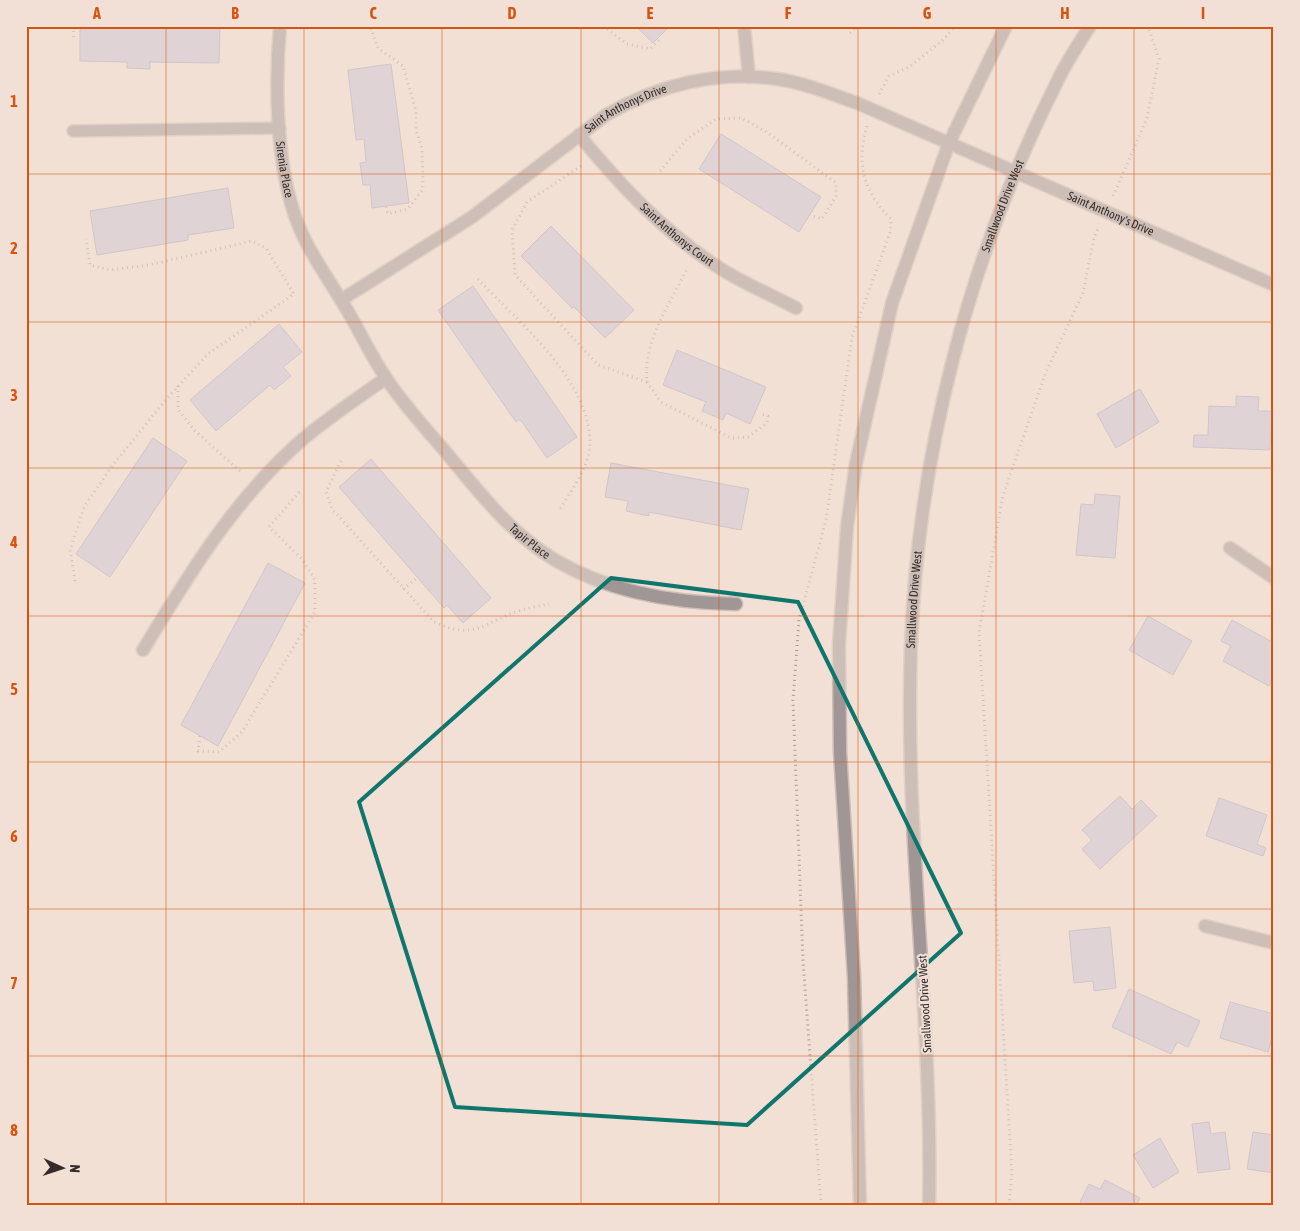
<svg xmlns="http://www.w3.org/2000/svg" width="1300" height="1231" font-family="'Asap Condensed',sans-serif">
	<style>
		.building { fill: #c8c3d4; stroke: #a9a4b5 }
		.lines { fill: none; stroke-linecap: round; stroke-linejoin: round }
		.service-casing { stroke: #ccbcb3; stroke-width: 14 }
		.minor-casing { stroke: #ccbcb3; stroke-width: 15 }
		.tertiary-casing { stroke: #ccbcb3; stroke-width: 15 }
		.path { stroke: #a89a93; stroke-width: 3; stroke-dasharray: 1 4; stroke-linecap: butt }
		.service { stroke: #a09696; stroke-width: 11 }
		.minor { stroke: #a09696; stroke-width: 12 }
		.tertiary { stroke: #a09696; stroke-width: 12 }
		.marked { fill: none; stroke: #0f766e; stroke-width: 4; stroke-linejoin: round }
		.grid { fill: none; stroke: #d6540f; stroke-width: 1; stroke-opacity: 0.55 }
		.labels { text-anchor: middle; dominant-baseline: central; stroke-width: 4; stroke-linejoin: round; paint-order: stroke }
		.street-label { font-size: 12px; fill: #332c29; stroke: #f2e0d6 }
		.neatline { fill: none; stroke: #d6540f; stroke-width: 2 }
		.grid-label { font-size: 16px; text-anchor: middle; font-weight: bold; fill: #d6540f }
	</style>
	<rect width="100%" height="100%" fill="#f2e0d6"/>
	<g class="building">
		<polygon points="80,26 220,26 219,63 150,62 150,69 127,68 127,62 80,61"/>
		<polygon points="636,26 670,26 653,43"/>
		<polygon points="391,64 409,203 372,208 370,185 363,185 360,163 366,162 364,139 356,140 348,70"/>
		<polygon points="721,134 821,197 799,232 699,169"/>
		<polygon points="228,188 234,228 188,235 188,240 97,255 90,211"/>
		<polygon points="551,226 634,310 605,338 574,307 572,308 521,256"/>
		<polygon points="473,286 577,437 547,458 520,419 516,422 438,310"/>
		<polygon points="279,324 302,352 283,367 291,376 274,390 270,385 216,431 190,400"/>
		<polygon points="677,350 766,387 750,424 726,413 723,420 702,411 706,402 663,385"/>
		<polygon points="1140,389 1159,422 1116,448 1097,414"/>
		<polygon points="1236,396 1259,397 1258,411 1272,411 1270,450 1193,447 1194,435 1208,435 1209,406 1236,407"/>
		<polygon points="153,438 187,461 110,577 76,554"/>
		<polygon points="371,459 491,598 463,623 447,605 444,608 339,487"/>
		<polygon points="611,463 749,489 741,530 649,512 649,516 626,511 628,501 605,497"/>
		<polygon points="1095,494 1120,496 1115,558 1076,555 1081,504 1094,505"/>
		<polygon points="268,563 305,583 218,746 181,725"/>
		<polygon points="1148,616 1192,641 1173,675 1129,650"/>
		<polygon points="1232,620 1274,643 1274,677 1269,686 1223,661 1231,646 1221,641"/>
		<polygon points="1120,796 1132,809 1141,800 1157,816 1100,869 1082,849 1092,840 1082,830"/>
		<polygon points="1219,798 1267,815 1257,844 1266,848 1263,856 1206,836"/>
		<polygon points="1110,927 1116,988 1094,991 1093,981 1074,983 1069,931"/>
		<polygon points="1129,989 1200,1021 1188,1047 1177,1042 1171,1054 1112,1027"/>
		<polygon points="1230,1002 1274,1014 1274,1042 1271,1041 1268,1052 1220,1038"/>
		<polygon points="1209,1122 1211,1134 1225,1132 1230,1169 1198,1173 1192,1124"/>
		<polygon points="1253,1132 1274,1135 1274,1173 1247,1169"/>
		<polygon points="1160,1138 1179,1172 1153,1188 1133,1155"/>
		<polygon points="1105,1180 1140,1198 1137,1205 1085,1205 1080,1202 1089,1184 1100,1189"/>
	</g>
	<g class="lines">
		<g class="service-casing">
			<polyline id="service" points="73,131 280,128"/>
		</g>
		<g class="minor-casing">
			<g id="minor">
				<path id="s1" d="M280 26C275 84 276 158 294 213 304 245 324 272 341 300 357 325 369 353 386 378 403 404 425 428 445 451 478 491 510 533 555 560 609 592 675 603 736 604"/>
				<polyline points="744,26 749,77"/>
				<path id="s2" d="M579 135C620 185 664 232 718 267 742 283 770 294 796 308"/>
				<path id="s3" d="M341 300 472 217 606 115C658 85 717 70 777 79 805 83 831 94 857 103L1274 285"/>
				<polyline points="1230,548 1274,578"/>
				<path d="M143 650C189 574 235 498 303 439 329 417 358 398 386 378"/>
				<polyline points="1205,926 1274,943"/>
			</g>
		</g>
		<g class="tertiary-casing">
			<g id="tertiary">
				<polyline points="860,1205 854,977 840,752 839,644 847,527 856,463 892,303 949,143 1006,26"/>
				<path id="s4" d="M929 1205C933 1018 904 832 911 645 918 452 969 257 1056 84 1065 64 1078 45 1090 26"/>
			</g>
		</g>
		<g class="path">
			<polyline points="73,26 74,40"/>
			<polyline points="366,26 371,28 381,26"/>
			<polyline points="603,26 627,44 650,49 661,38"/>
			<polyline points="371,28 378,48 403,66 416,111 416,130 422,148 423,189 408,209 388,214 386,207"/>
			<polyline points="850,33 857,26"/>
			<polyline points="879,94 889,76 909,67 943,40 955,26"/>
			<path d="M581 166 527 202 512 230 515 275 598 365 647 382C642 342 671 302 688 267"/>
			<polyline points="660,171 687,139 716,119 742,118 768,133 836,183 836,196 822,219 810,215"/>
			<polyline points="1113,196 1147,118 1159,59 1148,26"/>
			<path d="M478 279C519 323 592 381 590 446 588 469 570 492 559 511"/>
			<polyline points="647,382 661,402 731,438 748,437 767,423 768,416 761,414"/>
			<polyline points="178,386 178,409 194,430 242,473"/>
			<path d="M341 461 326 492 332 509 434 622C478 642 483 621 522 610 530 607 540 606 549 604"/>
			<polyline points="75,581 70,550 84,507 112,466 169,396 208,354 294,294 266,248 252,241 149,265 110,270 90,265 86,239"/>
			<polyline points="403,589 417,578"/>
			<polyline points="200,736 198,751 219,752 242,732 315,612 315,580 302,559 269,527 300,491"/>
			<path d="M821 1205 803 961 793 700 799 620 826 520 852 337 890 233 891 219C863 191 856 164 867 126"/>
			<polyline points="1009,1205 1012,1174 979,633 1003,495 1046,372 1083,293 1094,237 1098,229"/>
		</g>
		<use href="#service" class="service"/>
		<use href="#minor" class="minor"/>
		<use href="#tertiary" class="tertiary"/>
	</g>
	<path d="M0 0H1300V1231H0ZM611 578 798 602 961 933 747 1125 455 1107 359 802Z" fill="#f2e0d6" fill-opacity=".55" fill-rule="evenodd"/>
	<path class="marked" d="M611 578 798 602 961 933 747 1125 455 1107 359 802Z"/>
	<path class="grid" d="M166 26V1205M304 26V1205M442 26V1205M581 26V1205M719 26V1205M858 26V1205M996 26V1205M1134 26V1205M26 174H1274M26 322H1274M26 468H1274M26 616H1274M26 762H1274M26 909H1274M26 1056H1274"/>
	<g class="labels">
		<g class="street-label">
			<text stroke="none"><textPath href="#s3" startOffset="344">Saint Anthonys Drive</textPath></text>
			<text stroke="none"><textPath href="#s1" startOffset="144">Sirenia Place</textPath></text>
			<text stroke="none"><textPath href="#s4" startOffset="1011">Smallwood Drive West</textPath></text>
			<text stroke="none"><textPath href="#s3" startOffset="862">Saint Anthony's Drive</textPath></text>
			<text stroke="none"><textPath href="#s2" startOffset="140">Saint Anthonys Court</textPath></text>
			<text stroke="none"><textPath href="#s1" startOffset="596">Tapir Place</textPath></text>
			<text stroke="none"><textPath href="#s4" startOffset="606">Smallwood Drive West</textPath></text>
			<text transform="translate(925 1004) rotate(-93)">Smallwood Drive West</text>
		</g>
	</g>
	<rect width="1300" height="1231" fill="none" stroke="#f2e0d6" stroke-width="55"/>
	<g transform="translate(62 1168) rotate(93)" stroke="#f2e0d6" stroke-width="4" paint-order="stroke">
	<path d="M0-4L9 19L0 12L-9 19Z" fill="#332c29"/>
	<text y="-8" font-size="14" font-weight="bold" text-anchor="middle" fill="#332c29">N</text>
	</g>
	<rect x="28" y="28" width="1244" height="1176" class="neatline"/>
	<g class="grid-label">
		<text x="97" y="19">A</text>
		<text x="235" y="19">B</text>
		<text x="373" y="19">C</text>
		<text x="512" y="19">D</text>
		<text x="650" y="19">E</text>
		<text x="788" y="19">F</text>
		<text x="927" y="19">G</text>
		<text x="1065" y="19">H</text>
		<text x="1203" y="19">I</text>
		<text x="14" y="107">1</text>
		<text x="14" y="254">2</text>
		<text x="14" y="401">3</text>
		<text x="14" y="548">4</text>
		<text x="14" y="695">5</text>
		<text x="14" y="842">6</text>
		<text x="14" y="989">7</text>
		<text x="14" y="1136">8</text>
	</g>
</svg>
